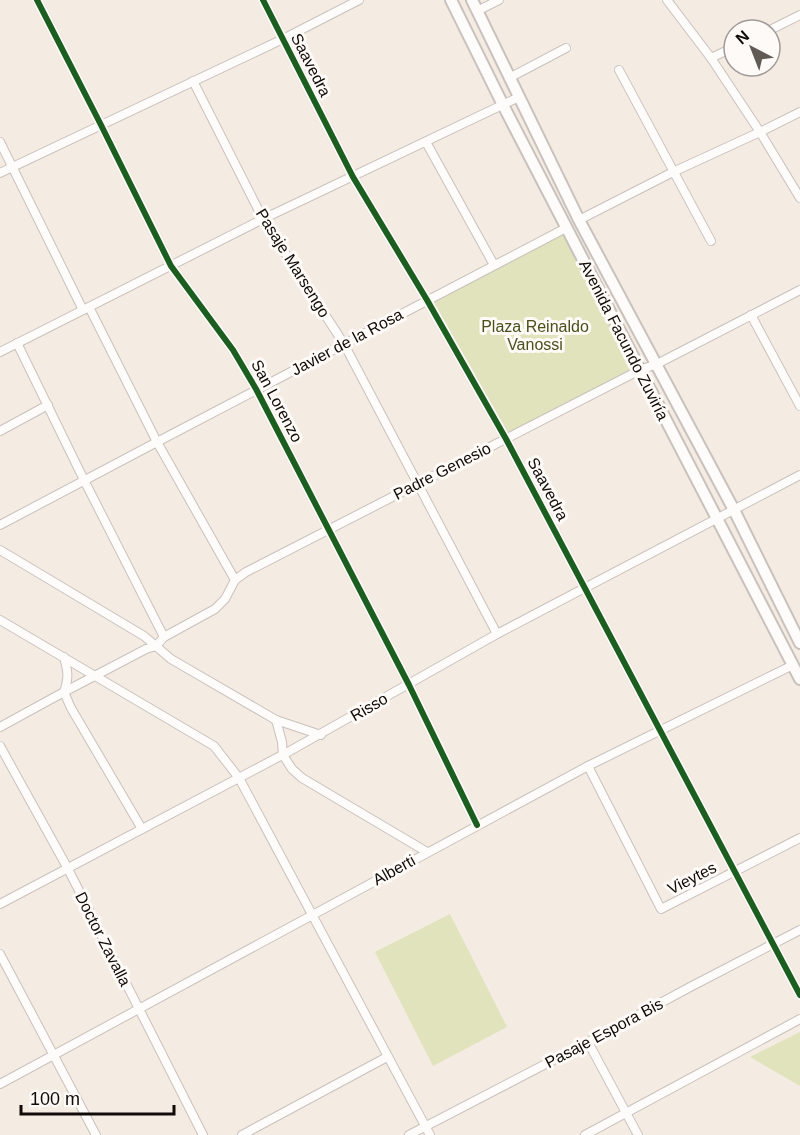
<svg xmlns="http://www.w3.org/2000/svg" width="800" height="1135" font-family="Helvetica,sans-serif">
	<style>
		.green { fill: #e0e3bc }
		.lines { fill: none; stroke-linecap: round; stroke-linejoin: round }
		.street-casing { stroke: #c9c1bb; stroke-width: 10 }
		.secondary-casing { stroke: #c9c1bb; stroke-width: 14 }
		.street { stroke: #fdfcfb; stroke-width: 8 }
		.secondary { stroke: #fdfcfb; stroke-width: 10 }
		.cycleway-casing { stroke: #fefaf7; stroke-width: 10 }
		.cycleway { stroke: #1b5e20; stroke-width: 6 }
		.labels { text-anchor: middle; dominant-baseline: central; stroke-width: 6; stroke-linejoin: round; paint-order: stroke }
		.street-label { font-size: 16px; fill: #110b07; stroke: #fefaf7 }
		.park-label { font-size: 16px; fill: #48501c; stroke: #fefaf7 }
	</style>
	<rect width="100%" height="100%" fill="#f4ebe3"/>
	<g class="green">
		<polygon points="565,231 638,370 506,437 430,301"/>
		<polygon points="450,914 507,1027 433,1066 375,952"/>
		<polygon points="800,1032 800,1086 750,1057"/>
	</g>
	<g class="lines">
		<g class="street-casing">
			<g id="street">
				<polyline points="37,0 101,125 171,266 233,350 256,389 409,685 477,825"/>
				<polyline points="263,0 353,177 427,300 506,439 800,995"/>
				<polyline points="667,0 711,58 760,132 800,198"/>
				<polyline points="477,11 499,0"/>
				<polyline points="770,30 800,15"/>
				<polyline points="711,58 734,47"/>
				<polyline points="619,70 711,241"/>
				<polyline points="509,78 566,48"/>
				<polyline points="193,81 263,219 344,344 497,634"/>
				<polyline points="0,142 83,310"/>
				<polyline points="426,142 494,265"/>
				<polyline points="0,173 283,39 359,0"/>
				<polyline points="579,220 673,172 760,132 800,112"/>
				<polyline points="89,307 157,442 235,580"/>
				<polyline points="751,315 800,406"/>
				<polyline points="0,352 263,219 519,97"/>
				<polyline points="0,431 48,405"/>
				<polyline points="0,525 157,442 566,228"/>
				<polyline points="0,550 144,636 171,659 276,720 321,735"/>
				<polyline points="0,620 214,746 239,778 430,1135"/>
				<polyline points="164,637 215,609 225,599 235,580 246,572 640,370 657,364 800,290"/>
				<path d="M64 657C68 672 69 677 64 692L71 708 142 829"/>
				<polyline points="276,720 282,742 283,755 292,769 302,778 427,852"/>
				<polyline points="0,727 64,692 146,649 156,646 164,637 84,480 17,343"/>
				<polyline points="0,746 67,867 203,1135"/>
				<polyline points="588,766 661,909 800,838"/>
				<polyline points="0,904 288,752 497,634 800,475"/>
				<polyline points="0,954 96,1135"/>
				<polyline points="588,1042 638,1135"/>
				<polyline points="0,1084 588,766 793,665"/>
				<polyline points="242,1135 387,1057"/>
				<polyline points="409,1135 588,1042 692,986 800,930"/>
				<polyline points="585,1135 800,1019"/>
			</g>
		</g>
		<g class="secondary-casing">
			<g id="secondary">
				<polyline points="451,0 503,105 800,679"/>
				<polyline points="472,0 579,220 734,510 800,643"/>
			</g>
		</g>
		<use href="#street" class="street"/>
		<use href="#secondary" class="secondary"/>
		<g class="cycleway-casing">
			<g id="cycleway">
				<polyline points="37,0 101,125 171,266 233,350 256,389 409,685 477,825"/>
				<polyline points="263,0 353,177 427,300 506,439 800,995"/>
			</g>
		</g>
		<use href="#cycleway" class="cycleway"/>
	</g>
	<g class="labels">
		<g class="street-label">
			<text transform="translate(311 65) rotate(63)">Saavedra</text>
			<text transform="translate(293 263) rotate(58)">Pasaje Marsengo</text>
			<text transform="translate(624 340) rotate(63)">Avenida Facundo Zuviría</text>
			<text transform="translate(347 342) rotate(-28)">Javier de la Rosa</text>
			<text transform="translate(277 401) rotate(62)">San Lorenzo</text>
			<text transform="translate(442 471) rotate(-27)">Padre Genesio</text>
			<text transform="translate(548 489) rotate(62)">Saavedra</text>
			<text transform="translate(369 707) rotate(-30)">Risso</text>
			<text transform="translate(394 870) rotate(-29)">Alberti</text>
			<text transform="translate(692 878) rotate(-27)">Vieytes</text>
			<text transform="translate(103 939) rotate(63)">Doctor Zavalla</text>
			<text transform="translate(604 1033) rotate(-28)">Pasaje Espora Bis</text>
		</g>
		<g class="park-label">
			<text x="535" y="326">Plaza Reinaldo<tspan x="535" dy="18">Vanossi</tspan></text>
		</g>
	</g>
	<g transform="translate(752 48) rotate(318)"><circle r="28" fill="#fefaf7" stroke="#9f9a97" stroke-width="1.5"/>
	<path d="M0-4.5L10 22L0 15L-10 22Z" fill="#605954"/>
	<text y="-9" font-size="16" font-weight="bold" text-anchor="middle" fill="#110b07">N</text>
	</g>
	<path d="M21 1105v9h153v-9" fill="none" stroke="#110b07" stroke-width="3"/>
	<text x="30" y="1105" font-size="18" fill="#110b07" stroke="#fefaf7" stroke-width="4.5" paint-order="stroke">100 m</text>
</svg>
